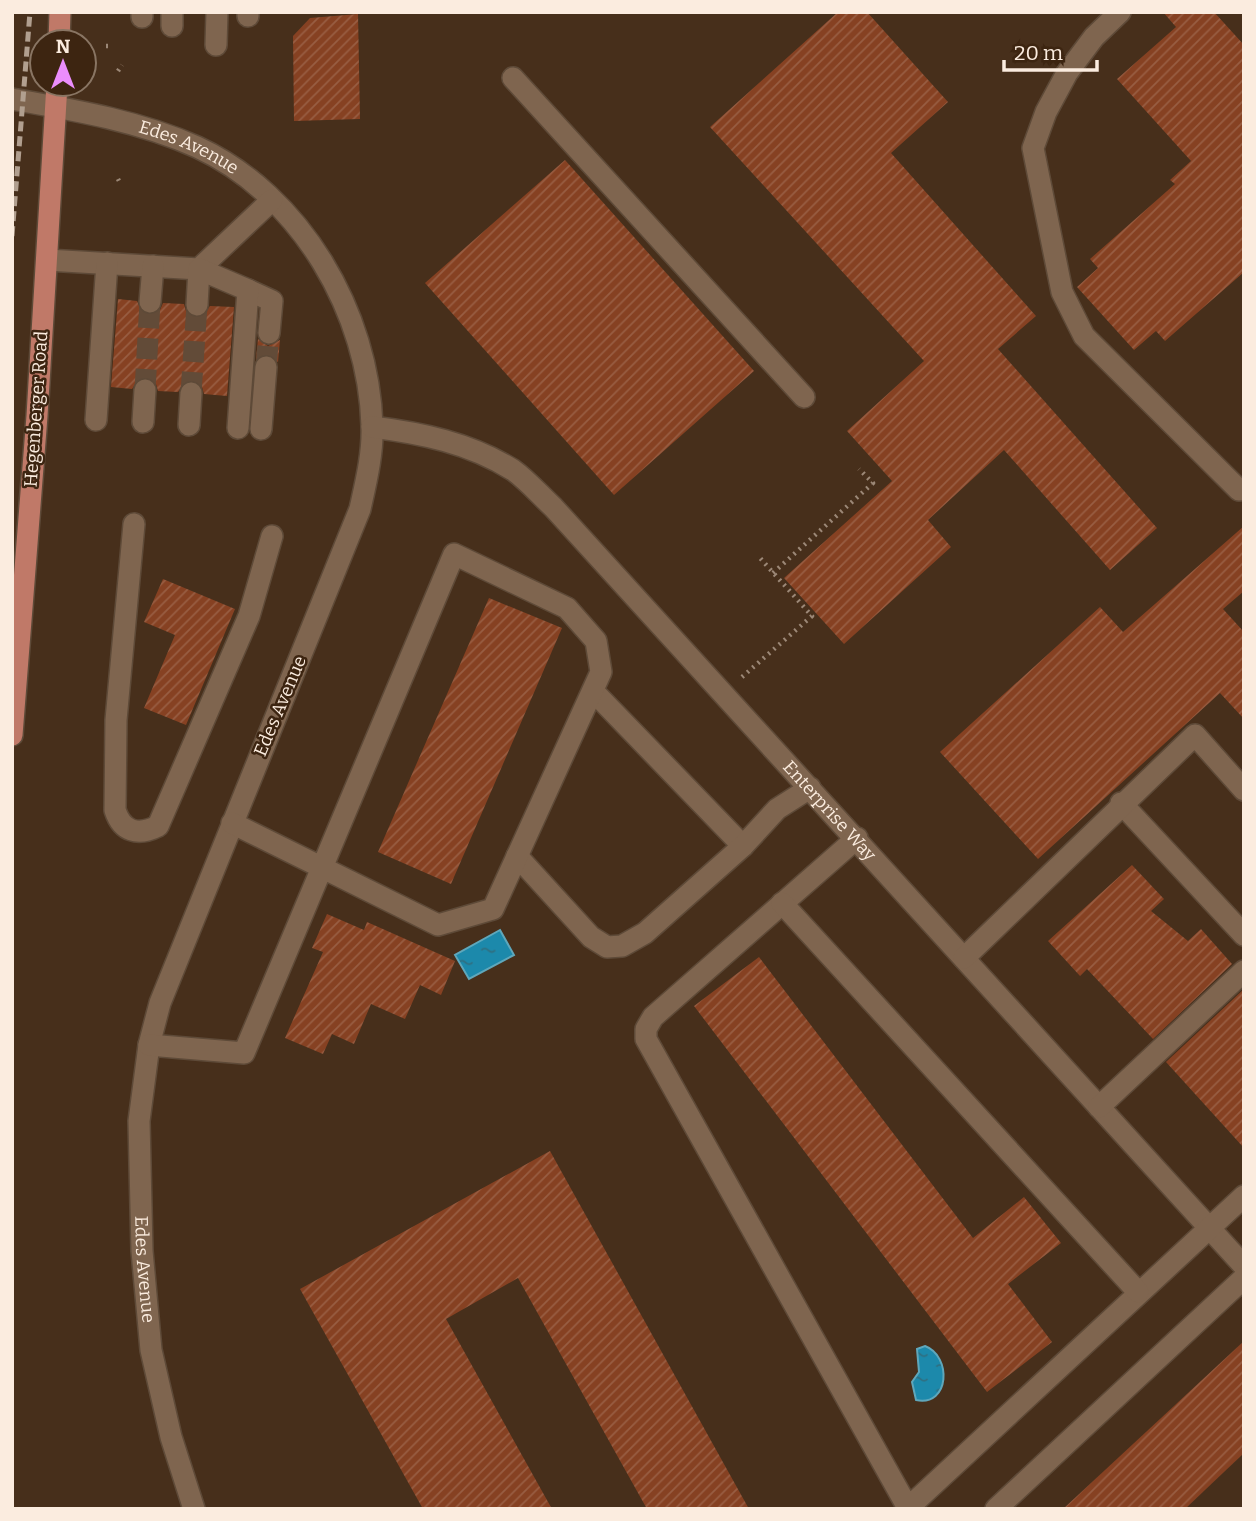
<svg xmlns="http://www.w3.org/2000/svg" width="1256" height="1521" font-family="Bitter,serif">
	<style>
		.water { fill: url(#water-ripples); stroke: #5fa7bb; stroke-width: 2 }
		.building { fill: url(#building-hatch) }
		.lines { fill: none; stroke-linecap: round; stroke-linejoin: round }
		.minor-tunnel { stroke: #624b38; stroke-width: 21; stroke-dasharray: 21 10; stroke-linecap: butt }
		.minor-casing { stroke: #5e4a38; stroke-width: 24 }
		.major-casing { stroke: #5e4a38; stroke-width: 24 }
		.path { stroke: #9c8877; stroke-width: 4.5; stroke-dasharray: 2 5; stroke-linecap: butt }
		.minor { stroke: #7f654f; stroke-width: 21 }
		.major { stroke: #c07968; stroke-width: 21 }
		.rail { stroke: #b19f8f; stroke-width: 5; stroke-dasharray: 10 5; stroke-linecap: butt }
		.labels { text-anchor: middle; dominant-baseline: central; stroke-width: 5; stroke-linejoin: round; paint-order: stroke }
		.street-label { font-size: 18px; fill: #fbecdf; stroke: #3d2511 }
	</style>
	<defs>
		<pattern id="water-ripples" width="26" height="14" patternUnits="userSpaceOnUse" patternTransform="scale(1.75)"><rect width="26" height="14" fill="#1c89ab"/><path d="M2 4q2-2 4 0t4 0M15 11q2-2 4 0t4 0" fill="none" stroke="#2f6f81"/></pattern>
		<pattern id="building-hatch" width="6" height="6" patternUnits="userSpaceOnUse" patternTransform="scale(1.75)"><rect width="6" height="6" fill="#864122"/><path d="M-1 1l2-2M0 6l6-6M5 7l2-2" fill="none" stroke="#985d42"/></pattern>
	</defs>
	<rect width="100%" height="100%" fill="#472f1b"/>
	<g class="water">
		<polygon points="500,930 514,955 469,979 455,955"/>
		<path d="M925 1346C952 1356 950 1407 916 1400L912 1382 919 1372 917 1349Z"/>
	</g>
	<g class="building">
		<polygon points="838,12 867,12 948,102 891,153 1036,316 998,349 1157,528 1110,570 1004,450 928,520 951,547 844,644 784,578 892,481 847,431 924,361 710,127"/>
		<polygon points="1163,12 1214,12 1244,45 1244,272 1165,341 1156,331 1134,350 1077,287 1098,268 1090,259 1175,184 1170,180 1191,161 1117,79 1176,27"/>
		<polygon points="358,14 360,119 294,121 293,36 310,18"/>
		<polygon points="565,160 754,371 614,495 425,283"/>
		<polygon points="118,299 137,301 142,312 150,315 160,310 163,303 184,304 186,311 196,318 203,316 210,306 234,307 227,396 204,394 202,387 192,380 185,382 178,392 158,391 156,384 146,377 139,379 132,389 111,387"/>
		<polygon points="258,339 268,346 280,340 278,362 268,354 256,359"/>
		<polygon points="1244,526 1244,591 1223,609 1244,632 1244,719 1220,693 1038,859 940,752 1100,607 1123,632"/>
		<polygon points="163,579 235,609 186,725 144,708 175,635 144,622"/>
		<polygon points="489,598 562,628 451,884 378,852"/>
		<polygon points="1132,865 1164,899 1151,911 1188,941 1201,929 1232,964 1153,1039 1087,969 1080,976 1048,941"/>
		<polygon points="327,914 364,930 367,922 455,961 441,995 420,985 405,1019 371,1004 354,1044 332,1034 323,1054 285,1038 323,952 312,948"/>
		<polygon points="759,957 973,1238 1024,1197 1061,1243 1008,1284 1052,1342 987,1392 694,1006"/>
		<polygon points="1244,989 1244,1148 1166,1062"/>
		<polygon points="550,1151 749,1509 647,1509 518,1278 446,1319 552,1509 423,1509 300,1289"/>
		<polygon points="1244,1341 1244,1453 1185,1509 1063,1509"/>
	</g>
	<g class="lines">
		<g class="minor-tunnel">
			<polyline points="266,367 269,333"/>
			<polyline points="145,390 150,302"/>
			<polyline points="191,393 197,305"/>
		</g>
		<g class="minor-casing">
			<g id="minor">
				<polyline points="142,12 142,17"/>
				<polyline points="172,12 172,26"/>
				<polyline points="248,12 248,16"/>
				<polyline points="1120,12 1094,37 1067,73 1046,112 1033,148 1062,292 1084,336 1239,490"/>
				<polyline points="216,45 217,12"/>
				<polyline points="513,78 804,397"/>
				<path id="s1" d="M12 99C74 110 139 121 197 147 301 195 369 313 372 426 373 454 366 482 360 509L160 1003 149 1045 139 1121 142 1251 151 1350 171 1437 194 1509"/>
				<polyline points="47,260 199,269 272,200"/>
				<polyline points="248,290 272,301 269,333"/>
				<polyline points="150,302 153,266"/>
				<polyline points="197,305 199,269 248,290 238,428"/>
				<polyline points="96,420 107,263"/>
				<polyline points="143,422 145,390"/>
				<polyline points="189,425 191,393"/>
				<path id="s2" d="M372 427C421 433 470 443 513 470 527 480 540 495 553 507L1244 1266"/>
				<polyline points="261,429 266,367"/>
				<path d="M134 524 116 720 115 810C122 832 138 836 158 826L249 616 272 536"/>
				<polyline points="593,691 743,846"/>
				<polyline points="1121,803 1244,935"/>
				<polyline points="857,838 653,1017 646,1029 646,1039 908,1508 1244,1196"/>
				<polyline points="517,856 591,937 607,947 622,946 645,933 743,846 777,809 810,788"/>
				<polyline points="782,903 1138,1292"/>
				<polyline points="964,958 1195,735 1244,790"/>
				<polyline points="149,1045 244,1053 454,554 567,608 596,641 601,672 493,909 438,925 232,823"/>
				<polyline points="1099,1107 1244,971"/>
				<polyline points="996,1509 1244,1278"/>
			</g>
		</g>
		<g class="major-casing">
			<g id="major">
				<polyline points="59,42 60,12"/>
				<polyline points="12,735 37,416 57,84"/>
			</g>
		</g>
		<g class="path">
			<polyline points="106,46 113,46"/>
			<polyline points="118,71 122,65"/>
			<polyline points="118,179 121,185"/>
			<polyline points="773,573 873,483 859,469"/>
			<polyline points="742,677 812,616 760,558"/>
		</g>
		<use href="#minor" class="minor"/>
		<use href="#major" class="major"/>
		<polyline class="rail" points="12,236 30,12"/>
	</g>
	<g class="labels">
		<g class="street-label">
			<text stroke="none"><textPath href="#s1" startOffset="184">Edes Avenue</textPath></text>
			<text transform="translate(36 409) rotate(-86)">Hegenberger Road</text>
			<text transform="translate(280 706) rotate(-67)">Edes Avenue</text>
			<text stroke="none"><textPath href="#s2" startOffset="614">Enterprise Way</textPath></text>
			<text stroke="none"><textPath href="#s1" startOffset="1423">Edes Avenue</textPath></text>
		</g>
	</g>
	<rect width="1256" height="1521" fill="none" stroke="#fbecdf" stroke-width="28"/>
	<g transform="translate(63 63)"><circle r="33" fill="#3d2511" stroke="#897563" stroke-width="2"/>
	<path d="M0-5L12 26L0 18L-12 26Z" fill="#eb8dfc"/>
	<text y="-10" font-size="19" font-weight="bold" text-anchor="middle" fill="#fbecdf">N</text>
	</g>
	<path d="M1004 60v10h93v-10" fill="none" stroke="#fbecdf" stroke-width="3.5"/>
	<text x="1014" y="60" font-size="21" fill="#fbecdf" stroke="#3d2511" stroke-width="5" paint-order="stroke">20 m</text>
</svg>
